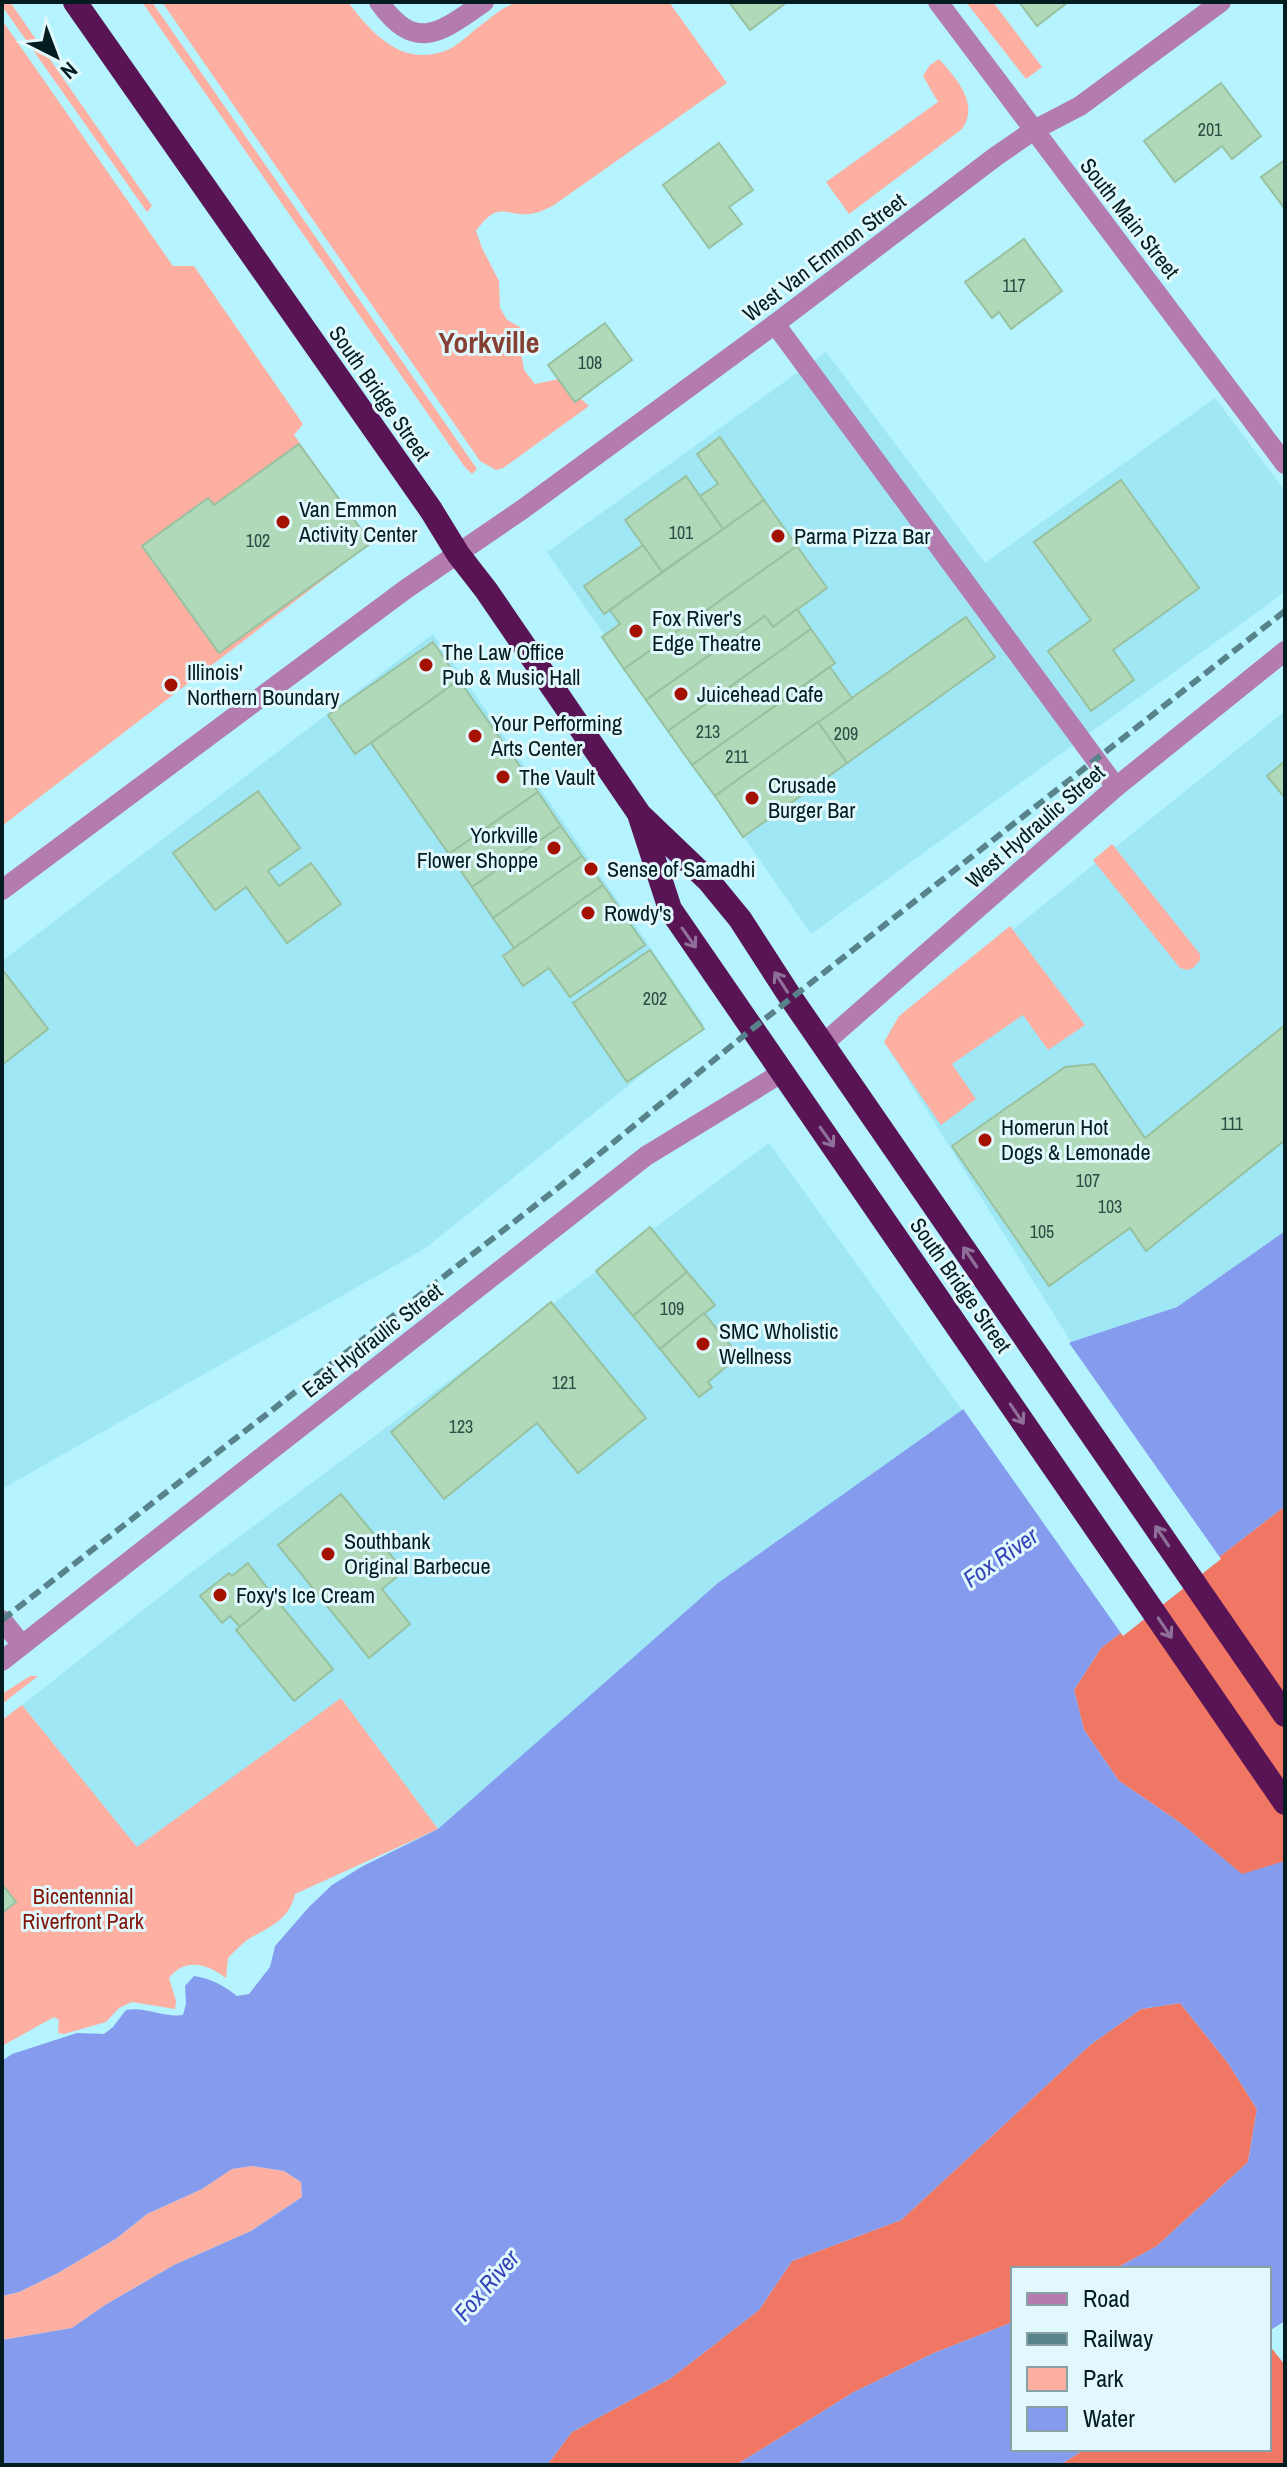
<svg xmlns="http://www.w3.org/2000/svg" width="1287" height="2467" font-family="'Archivo Narrow',sans-serif">
	<style>
		.built { fill: #9fe7f5 }
		.green { fill: #fdb0a2 }
		.forest { fill: #f07763 }
		.water { fill: #859cee }
		.pier { fill: #b5f3fe }
		.building { fill: #afd9b8; stroke: #98c1a0; stroke-width: 2 }
		.lines { fill: none; stroke-linecap: round; stroke-linejoin: round }
		.minor { stroke: #b47cae; stroke-width: 20 }
		.highway { stroke: #591455; stroke-width: 24 }
		.rail { stroke: #59838b; stroke-width: 6; stroke-dasharray: 12 6; stroke-linecap: butt }
		.oneway { stroke: #8f7098 }
		.poi-dot { fill: #a41100; stroke: #e1f9fd; stroke-width: 3 }
		.labels { text-anchor: middle; dominant-baseline: central; stroke-width: 6; stroke-linejoin: round; paint-order: stroke }
		.number-label { font-size: 18px; fill: #2e4b46 }
		.street-label { font-size: 22px; fill: #031c20; stroke: #e1f9fd }
		.poi-label { font-size: 22px; fill: #031c20; stroke: #e1f9fd; text-anchor: start }
		.park-label { font-size: 22px; fill: #821306; stroke: #e1f9fd }
		.water-label { font-size: 24px; font-style: italic; fill: #3445b9; stroke: #e1f9fd }
		.district-label { font-size: 30px; font-weight: bold; fill: #863f33; stroke: #e1f9fd }
	</style>
	<rect width="100%" height="100%" fill="#b5f3fe"/>
	<g class="built">
		<polygon points="826,352 985,563 1215,398 1285,491 1285,592 811,934 547,552"/>
		<polygon points="433,634 704,1025 424,1249 2,1489 2,961"/>
		<polygon points="1285,711 1285,1231 1177,1307 1071,1342 887,1046 890,1032 899,1021"/>
		<polygon points="769,1143 962,1410 718,1584 438,1829 341,1698 137,1848 22,1705 189,1574"/>
	</g>
	<g class="green">
		<polygon points="2,2 10,2 152,206 147,212 2,6"/>
		<polygon points="142,2 152,2 477,469 472,474 464,466"/>
		<path d="M162 2H348C371 33 402 67 445 51 458 46 470 33 481 25 499 12 506 2 529 2L533 5 537 2H669L727 83 554 205C548 208 541 212 535 213 506 220 501 196 476 231L482 248 499 281 500 308 507 320 520 327 524 337 521 352 524 370 535 384 559 379 589 406 503 468 496 470 480 461Z"/>
		<polygon points="966,2 993,2 1042,67 1026,79"/>
		<polygon points="2,20 173,266 194,266 303,424 294,435 371,543 2,826"/>
		<path d="M939 59C956 78 980 104 962 129L849 214 826 182 938 102 923 76 930 65Z"/>
		<polygon points="1112,844 1200,954 1200,960 1193,968 1187,970 1180,968 1093,860"/>
		<polygon points="1010,926 1085,1025 1048,1050 1023,1015 952,1064 976,1099 941,1125 884,1042 899,1016"/>
		<polygon points="30,1676 38,1676 2,1704 2,1694"/>
		<path d="M341 1698 438 1829 295 1894C290 1918 272 1926 252 1937 243 1942 236 1950 228 1958L226 1978C208 1964 185 1957 169 1978L176 2001 175 2009 132 2002 119 2008 106 2022 64 2034 58 2033 59 2020 54 2017 2 2046V1720L22 1705 137 1847Z"/>
		<polygon points="252,2166 284,2171 301,2182 302,2197 251,2231 174,2265 105,2305 72,2328 2,2340 2,2296 19,2292 58,2273 117,2238 147,2214 202,2189 231,2169"/>
	</g>
	<g class="forest">
		<polygon points="1285,1506 1285,1861 1242,1875 1182,1824 1119,1781 1084,1730 1074,1690 1101,1648"/>
		<polygon points="1180,2003 1228,2063 1257,2109 1248,2162 1157,2246 1115,2269 1013,2269 1013,2322 934,2353 854,2392 736,2465 547,2465 572,2432 671,2378 759,2310 792,2261 901,2220 1090,2045 1141,2009"/>
		<polygon points="1269,2345 1285,2365 1285,2465 1060,2465 1085,2449 1269,2449"/>
	</g>
	<g class="water">
		<path d="M1285 1231V1506L1101 1648 1074 1690 1084 1730 1119 1781 1182 1824 1242 1874 1285 1861V2321L1269 2331V2269H1115L1157 2246 1248 2162 1257 2109 1228 2063 1180 2003 1141 2009 1090 2045 901 2220 792 2261 759 2310 671 2378 572 2432 547 2465H2V2340L72 2328 105 2305 174 2265 251 2231 302 2197 301 2182 284 2171 252 2166 232 2169 202 2189 147 2214 117 2238 58 2273 19 2292 2 2296V2061L12 2054 77 2033 104 2034 113 2027 126 2010C145 2006 164 2018 183 2015L186 2004 185 1986 194 1976C212 1979 223 1985 237 1996L249 1994 270 1967 275 1946 309 1907 332 1885 363 1866 438 1829 718 1583 962 1410 1071 1342 1177 1307Z"/>
		<polygon points="1013,2322 1013,2449 1085,2449 1060,2465 736,2465 854,2392 934,2353"/>
	</g>
	<polygon class="pier" points="1067,1340 1221,1559 1123,1636 961,1406"/>
	<g class="building">
		<polygon points="729,2 787,2 750,30"/>
		<polygon points="1019,2 1068,2 1037,26"/>
		<polygon points="1221,83 1261,136 1232,159 1222,146 1175,182 1144,141"/>
		<polygon points="719,143 753,190 729,207 742,224 709,248 663,185"/>
		<polygon points="1285,160 1285,209 1261,177"/>
		<polygon points="1024,239 1062,291 1011,329 999,312 992,318 965,282"/>
		<polygon points="605,323 632,360 575,402 548,365"/>
		<polygon points="720,437 764,500 723,529 700,496 718,484 697,454"/>
		<polygon points="299,444 371,543 219,653 142,546 208,498 214,505"/>
		<polygon points="686,476 723,529 662,572 625,520"/>
		<polygon points="1121,480 1199,588 1113,650 1134,680 1091,711 1048,651 1091,620 1034,542"/>
		<polygon points="764,500 797,546 624,669 602,637 620,624 610,610"/>
		<polygon points="643,545 662,572 604,614 584,586"/>
		<polygon points="797,546 827,588 773,627 765,616 646,700 624,669"/>
		<polygon points="797,609 811,629 668,731 646,700 765,616 773,627"/>
		<polygon points="966,617 995,657 847,763 818,722"/>
		<polygon points="811,629 835,663 692,765 668,731"/>
		<polygon points="433,642 459,680 355,754 328,715"/>
		<polygon points="830,667 852,698 715,796 692,765"/>
		<polygon points="459,680 538,792 449,854 371,743"/>
		<polygon points="818,722 847,763 743,837 715,796"/>
		<polygon points="1285,761 1285,798 1267,776"/>
		<polygon points="258,791 300,848 268,871 279,886 311,863 341,904 287,943 246,887 215,910 173,853"/>
		<polygon points="538,792 561,826 472,887 449,854"/>
		<polygon points="561,826 582,856 493,918 472,887"/>
		<polygon points="582,856 603,885 514,948 493,918"/>
		<polygon points="603,885 645,945 570,997 549,968 523,986 503,956"/>
		<polygon points="650,950 704,1029 627,1082 573,1003"/>
		<polygon points="2,969 48,1029 2,1065"/>
		<polygon points="1285,1025 1285,1140 1146,1251 1130,1228 1049,1286 952,1146 1065,1067 1094,1064 1145,1138"/>
		<polygon points="650,1227 687,1272 633,1316 596,1271"/>
		<polygon points="687,1272 715,1305 660,1349 633,1316"/>
		<polygon points="551,1302 646,1418 578,1473 537,1423 444,1499 391,1432"/>
		<polygon points="704,1313 739,1356 708,1382 712,1387 699,1397 660,1349"/>
		<polygon points="341,1494 404,1571 382,1589 410,1624 369,1658 278,1545"/>
		<polygon points="248,1563 275,1598 240,1627 230,1616 222,1623 200,1596 229,1573 232,1576"/>
		<polygon points="275,1598 333,1669 294,1701 236,1630"/>
		<polygon points="2,1884 16,1902 2,1913"/>
	</g>
	<g class="lines">
		<g class="minor">
			<path d="M379 2C416 54 441 32 484 2"/>
			<polyline points="938,2 1285,464"/>
			<polyline points="775,324 1116,787"/>
			<polyline points="2,890 406,589 523,509 775,324 995,157 1034,130 1080,106 1221,2"/>
			<polyline points="823,1044 1116,787 1285,651"/>
			<polyline points="2,1620 22,1645"/>
			<polyline points="2,1661 646,1156 783,1072"/>
		</g>
		<g class="highway">
			<polyline points="75,2 431,510 458,554 486,590 640,815 708,880 740,919 791,998 1285,1715"/>
			<polyline points="640,817 670,909 1285,1803"/>
		</g>
		<polyline class="rail" points="2,1620 559,1187 752,1029 1285,611"/>
	</g>
	<defs><path id="oneway-shaft" d="M-6 0H5M1.5-3L5.5 0L1.5 3" fill="none" stroke-width="1.6" stroke-linecap="round" stroke-linejoin="round" transform="scale(2)"/></defs>
	<g class="oneway">
		<use href="#oneway-shaft" transform="translate(689 938) rotate(55)"/>
		<use href="#oneway-shaft" transform="translate(781 982) rotate(-123)"/>
		<use href="#oneway-shaft" transform="translate(827 1137) rotate(55)"/>
		<use href="#oneway-shaft" transform="translate(970 1257) rotate(-124)"/>
		<use href="#oneway-shaft" transform="translate(1017 1414) rotate(56)"/>
		<use href="#oneway-shaft" transform="translate(1162 1536) rotate(-124)"/>
		<use href="#oneway-shaft" transform="translate(1165 1628) rotate(56)"/>
	</g>
	<g class="poi-dot">
		<circle cx="283" cy="522" r="8"/>
		<circle cx="778" cy="536" r="8"/>
		<circle cx="636" cy="631" r="8"/>
		<circle cx="426" cy="665" r="8"/>
		<circle cx="171" cy="685" r="8"/>
		<circle cx="681" cy="694" r="8"/>
		<circle cx="475" cy="736" r="8"/>
		<circle cx="503" cy="777" r="8"/>
		<circle cx="752" cy="798" r="8"/>
		<circle cx="554" cy="848" r="8"/>
		<circle cx="591" cy="869" r="8"/>
		<circle cx="588" cy="913" r="8"/>
		<circle cx="985" cy="1140" r="8"/>
		<circle cx="703" cy="1344" r="8"/>
		<circle cx="328" cy="1554" r="8"/>
		<circle cx="220" cy="1595" r="8"/>
	</g>
	<g class="labels">
		<g class="number-label">
			<text x="1210" y="129">201</text>
			<text x="1014" y="285">117</text>
			<text x="590" y="362">108</text>
			<text x="681" y="532">101</text>
			<text x="258" y="540">102</text>
			<text x="708" y="731">213</text>
			<text x="846" y="733">209</text>
			<text x="737" y="756">211</text>
			<text x="655" y="998">202</text>
			<text x="1232" y="1123">111</text>
			<text x="1088" y="1180">107</text>
			<text x="1110" y="1206">103</text>
			<text x="1042" y="1231">105</text>
			<text x="672" y="1308">109</text>
			<text x="564" y="1382">121</text>
			<text x="461" y="1426">123</text>
		</g>
		<g class="street-label">
			<text transform="translate(1130 218) rotate(52)">South Main Street</text>
			<text transform="translate(824 257) rotate(-37)">West Van Emmon Street</text>
			<text transform="translate(380 393) rotate(55)">South Bridge Street</text>
			<text transform="translate(1035 826) rotate(-41)">West Hydraulic Street</text>
			<text transform="translate(961 1285) rotate(55)">South Bridge Street</text>
			<text transform="translate(372 1340) rotate(-38)">East Hydraulic Street</text>
		</g>
		<g class="poi-label">
			<text x="299" y="509">Van Emmon<tspan x="299" dy="25">Activity Center</tspan></text>
			<text x="794" y="536">Parma Pizza Bar</text>
			<text x="652" y="618">Fox River's<tspan x="652" dy="25">Edge Theatre</tspan></text>
			<text x="442" y="652">The Law Office<tspan x="442" dy="25">Pub &amp; Music Hall</tspan></text>
			<text x="187" y="672">Illinois'<tspan x="187" dy="25">Northern Boundary</tspan></text>
			<text x="697" y="694">Juicehead Cafe</text>
			<text x="491" y="723">Your Performing<tspan x="491" dy="25">Arts Center</tspan></text>
			<text x="519" y="777">The Vault</text>
			<text x="768" y="785">Crusade<tspan x="768" dy="25">Burger Bar</tspan></text>
			<text x="538" y="835" text-anchor="end">Yorkville<tspan x="538" dy="25">Flower Shoppe</tspan></text>
			<text x="607" y="869">Sense of Samadhi</text>
			<text x="604" y="913">Rowdy's</text>
			<text x="1001" y="1127">Homerun Hot<tspan x="1001" dy="25">Dogs &amp; Lemonade</tspan></text>
			<text x="719" y="1331">SMC Wholistic<tspan x="719" dy="25">Wellness</tspan></text>
			<text x="344" y="1541">Southbank<tspan x="344" dy="25">Original Barbecue</tspan></text>
			<text x="236" y="1595">Foxy's Ice Cream</text>
		</g>
		<g class="park-label">
			<text x="83" y="1896">Bicentennial<tspan x="83" dy="25">Riverfront Park</tspan></text>
		</g>
		<g class="water-label">
			<text transform="translate(1000 1557) rotate(-35)">Fox River</text>
			<text transform="translate(486 2285) rotate(-49)">Fox River</text>
		</g>
		<g class="district-label">
			<text x="489" y="342">Yorkville</text>
		</g>
	</g>
	<rect width="1287" height="2467" fill="none" stroke="#031c20" stroke-width="8"/>
	<rect x="1011" y="2267" width="260" height="184" fill="#e1f9fd" stroke="#88a1a5" stroke-width="2"/>
	<rect x="1027" y="2293" width="40" height="12" fill="#b47cae" stroke="#88a1a5" stroke-width="2"/>
	<text x="1083" y="2307" font-size="24" fill="#031c20">Road</text>
	<rect x="1027" y="2333" width="40" height="12" fill="#59838b" stroke="#88a1a5" stroke-width="2"/>
	<text x="1083" y="2347" font-size="24" fill="#031c20">Railway</text>
	<rect x="1027" y="2367" width="40" height="24" fill="#fdb0a2" stroke="#88a1a5" stroke-width="2"/>
	<text x="1083" y="2387" font-size="24" fill="#031c20">Park</text>
	<rect x="1027" y="2407" width="40" height="24" fill="#859cee" stroke="#88a1a5" stroke-width="2"/>
	<text x="1083" y="2427" font-size="24" fill="#031c20">Water</text>
	<g transform="translate(56 56) rotate(138)" stroke="#e1f9fd" stroke-width="6" paint-order="stroke">
	<path d="M0-6L14 30L0 20L-14 30Z" fill="#031c20"/>
	<text y="-12" font-size="22" font-weight="bold" text-anchor="middle" fill="#031c20">N</text>
	</g>
</svg>
